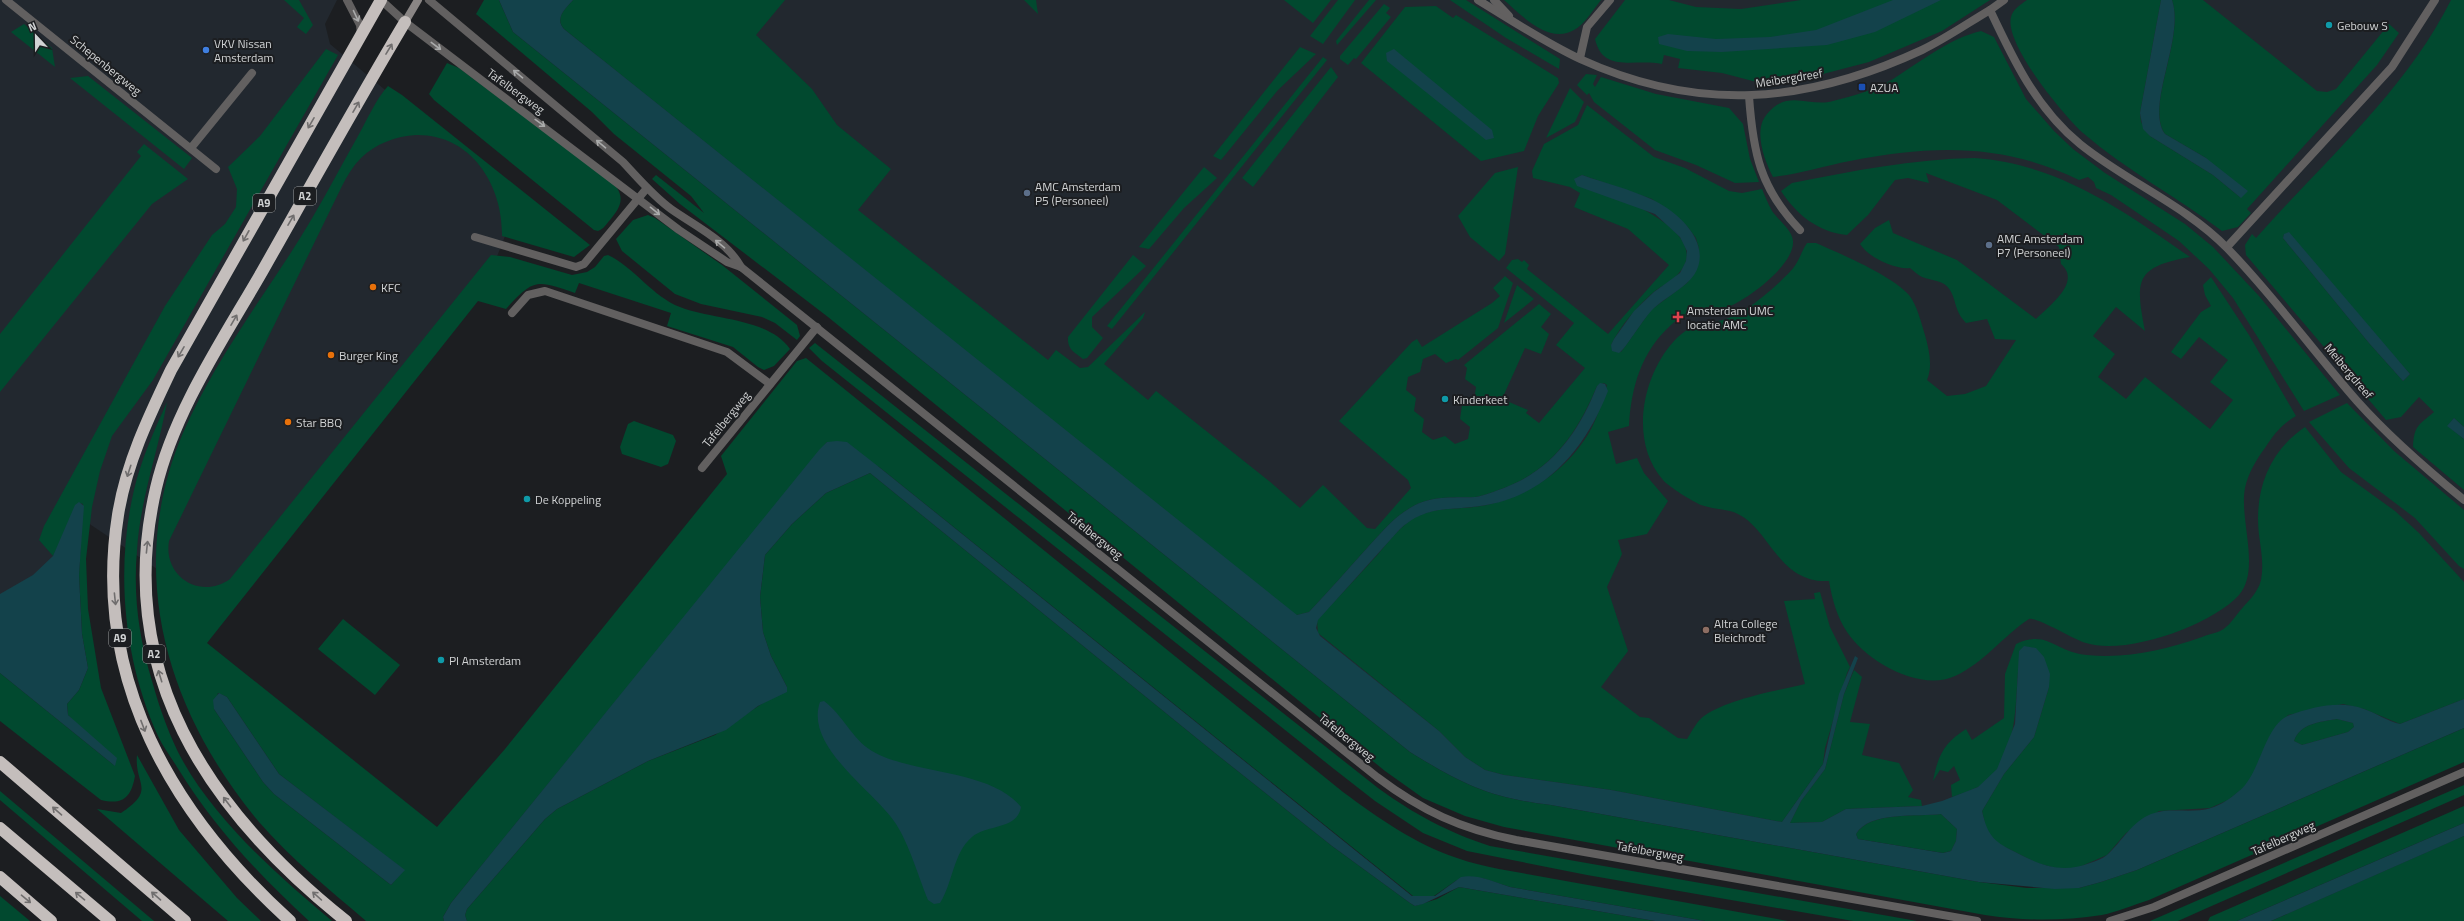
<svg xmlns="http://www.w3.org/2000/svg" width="2464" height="921" font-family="'Titillium Web',sans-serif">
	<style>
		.built { fill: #22282f }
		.green { fill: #01492f; fill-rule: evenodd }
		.water { fill: #13424b; fill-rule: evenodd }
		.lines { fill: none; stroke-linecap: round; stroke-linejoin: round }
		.minor { stroke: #626060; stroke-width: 8 }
		.tertiary { stroke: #626060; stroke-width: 8 }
		.secondary { stroke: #8a8685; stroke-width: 8 }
		.motorway { stroke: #c4bebc; stroke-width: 12 }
		.oneway { stroke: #aaabab }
		.oneway2 { stroke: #706e6e }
		.culture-dot { fill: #0f9aa8; stroke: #1c1e21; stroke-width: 1.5 }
		.shop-dot { fill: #3f7fe0; stroke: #1c1e21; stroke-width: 1.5 }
		.transit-dot { fill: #1a4fb4; stroke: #1c1e21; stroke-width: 1.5 }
		.service-dot { fill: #5c6f8a; stroke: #1c1e21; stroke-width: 1.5 }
		.food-dot { fill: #e8710a; stroke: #1c1e21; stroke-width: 1.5 }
		.health-dot { fill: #e0444e; stroke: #1c1e21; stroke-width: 1.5 }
		.education-dot { fill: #8d6e63; stroke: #1c1e21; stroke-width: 1.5 }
		.labels { text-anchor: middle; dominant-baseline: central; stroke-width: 4; stroke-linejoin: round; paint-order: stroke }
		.shield { fill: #1c1e21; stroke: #9b9d9e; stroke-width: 1 }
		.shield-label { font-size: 11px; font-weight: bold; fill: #d1d3d4 }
		.poi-label { font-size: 12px; fill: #d1d3d4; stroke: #1c1e21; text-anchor: start }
		.street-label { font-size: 12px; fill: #d1d3d4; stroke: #1c1e21 }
	</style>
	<rect width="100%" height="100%" fill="#1c1e21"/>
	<g class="built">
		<polygon points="0,0 337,0 325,24 330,44 390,94 502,177 507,231 496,259 217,596 163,573 76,515 60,555 0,601"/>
		<polygon points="541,0 2464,0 2464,707 2096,872 1475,776 726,183"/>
	</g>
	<g class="green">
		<polygon points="284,0 299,0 313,25 306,34 297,27 304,18"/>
		<path d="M484 0H499L513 32 1410 752C1462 784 1490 798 1551 805L1979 882 2027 888H2079L2101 882 2137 870 2464 728V762L2149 900C2133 905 2117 912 2102 915 2062 921 2024 921 1985 915L1504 827 1465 816 1423 798 1385 771 828 317 680 204 652 179 656 175 704 213 691 196 614 134 592 112 476 14Z"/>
		<path d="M573 0H785L756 35 812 89 837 125 891 169 858 210 1048 360 1056 350 1080 368 1088 367 1145 312 1143 318 1104 364 1148 400 1156 391 1269 481 1300 508 1323 485 1367 528 1375 529 1411 488 1408 480 1339 421 1412 342 1417 339 1422 347 1492 303 1500 296 1493 288 1505 276 1513 283 1498 328 1458 360 1456 359 1446 363 1435 354 1423 359 1420 372 1408 377 1406 390 1416 398 1414 411 1424 419 1422 432 1433 440 1445 436 1455 444 1468 439 1470 427 1460 419 1462 405 1474 401 1476 387 1465 379 1467 368 1464 365 1539 304 1551 314 1541 327 1549 334 1541 354 1525 348 1502 399 1528 410 1526 413 1539 423 1585 368 1556 345 1574 323 1506 268 1512 260 1518 259 1522 262 1524 260 1529 265 1527 269 1608 334 1669 265 1628 229 1574 207 1580 193 1570 187 1533 178 1532 171 1544 144 1578 125 1587 105 1654 157 1685 168 1729 191 1742 193 1762 189C1765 196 1768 204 1772 211 1778 220 1792 229 1793 241 1795 265 1745 302 1725 308 1706 314 1686 311 1671 325 1641 352 1631 388 1629 426L1608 432 1616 464 1637 458 1644 473 1668 501 1647 534 1618 540 1622 554 1607 587 1628 651 1601 687 1640 717 1649 718 1678 738 1687 739C1692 731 1697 721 1704 716 1729 699 1775 691 1805 684L1784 601 1815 599 1814 593 1820 592 1830 627 1850 667 1847 673 1825 748 1823 764 1782 822 1611 790 1504 775 1485 770 1465 757 1439 731 1318 633 1317 620C1338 598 1359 575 1379 553 1390 540 1401 525 1416 517 1437 506 1458 510 1481 506 1525 499 1568 470 1590 431 1598 417 1602 400 1607 385L1604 383 1597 386C1578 432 1552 470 1504 488 1495 491 1484 496 1475 497 1451 498 1431 495 1410 508 1393 518 1381 533 1368 547 1348 569 1329 591 1309 612L1297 615 1292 613 564 29C554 18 566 8 573 0ZM1582 175 1652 199 1687 226 1696 238 1699 249 1698 263 1694 274 1687 283 1651 310 1621 352 1611 345C1621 325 1637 306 1655 291 1663 285 1673 281 1679 273 1718 229 1601 191 1575 179Z"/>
		<polygon points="1024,0 1036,0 1038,14"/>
		<polygon points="1284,0 1331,0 1313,23"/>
		<polygon points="1338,0 1355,0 1323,44 1310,36"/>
		<polygon points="1369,0 1376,0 1337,45 1336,41"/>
		<polygon points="1450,0 1466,0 1560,59 1559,69 1506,38"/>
		<path d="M1504 0H1601C1593 10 1585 24 1574 30 1549 45 1521 15 1504 0Z"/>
		<path d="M1625 0H1669L1696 7 1741 9 1801 0H1990L1942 31 1869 62 1800 80 1768 85 1722 73 1678 68 1680 59 1664 55 1662 64C1635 58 1603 74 1595 39Z"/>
		<path d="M2027 0H2161L2140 113 2141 122 2150 136 2213 175 2241 198 2206 158 2165 134C2145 105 2185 40 2172 0H2203L2317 91 2327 92 2336 89 2389 24 2399 33 2377 65 2247 209 2251 213 2238 227 2222 231C2177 197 2126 170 2083 133 2064 116 2004 44 2011 17 2013 9 2020 5 2027 0Z"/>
		<path d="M2451 0H2464V427L2454 418 2448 426 2464 439V490L2413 447C2414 425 2419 425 2434 412L2419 397 2401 417 2386 420 2246 255 2245 245 2252 234 2256 238C2323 162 2405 92 2451 0ZM2284 234 2410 374 2403 381 2369 343 2283 238Z"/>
		<polygon points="1384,4 1390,8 1386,13 1391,17 1356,59 1354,58 1348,65 1340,59 1340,56"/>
		<polygon points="1436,6 1453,18 1456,15 1558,78 1559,83 1538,116 1524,151 1481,161 1361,63 1405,7"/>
		<polygon points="24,24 52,48 55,67 11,32"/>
		<path d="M1981 31 1994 37 2026 99 2054 131 2073 149 2105 173 2185 224 2213 247 2259 296 2340 395 2304 411 2233 298 2209 269 2179 241 2111 195 2096 188 2094 182 2088 177 2079 180C2003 143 1932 145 1850 161 1824 166 1799 174 1773 177 1764 160 1753 130 1767 114 1788 88 1810 108 1833 101 1853 96 1875 90 1893 79 1920 62 1950 38 1981 31Z"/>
		<polygon points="1300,47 1316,54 1278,90 1221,160 1213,156"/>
		<path d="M326 49 338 55 153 380 112 436 100 471 92 507 86 559 88 609 101 688 135 776C131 798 123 805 101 800L0 721V673L115 766 68 715 67 704 79 690 88 668 82 634 79 575 83 504 80 503 53 556 39 540 44 526 165 306 212 235 225 224 236 207 237 189 228 167 260 136Z"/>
		<polygon points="1323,57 1327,60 1112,329 1107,326"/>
		<path d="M447 63 459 68 614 184C626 198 620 208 610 220 606 224 604 229 598 231L594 230 434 100 429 94Z"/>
		<polygon points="1331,67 1338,77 1253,187 1242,178"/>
		<polygon points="1586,74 1597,75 1593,84 1595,87 1601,77 1656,94 1729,108 1743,124 1750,159 1759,182 1735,183 1696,165 1655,150 1594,102 1589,93 1587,95 1577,85"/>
		<polygon points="88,76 192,158 184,169 70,78"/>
		<path d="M388 86 402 95 590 245 574 257 502 236C503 185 471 134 416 135 396 136 375 144 361 158 353 166 347 176 342 186L169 541C163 577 201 600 230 579L491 255 510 257 572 275 587 272 595 267 604 256 608 255C635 268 653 297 680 307 713 320 769 318 790 349L774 366 764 370 758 367 733 347 667 326 671 313 579 283 575 293C537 280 534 278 506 309L478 301 207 643 437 827 505 749 727 474 721 456 797 361 806 358 1343 792C1378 818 1415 844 1457 858 1471 863 1485 866 1499 869L1788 921H1705L1510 887 1482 878 1457 880 1434 896H1413L879 467 827 442 451 903 443 917 444 921H366C330 890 291 859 259 822 167 712 124 571 183 433 211 369 252 312 290 254 315 216 336 175 358 136 367 120 376 99 388 86ZM218 693 227 697 279 774 404 870 391 885 274 794 263 782 214 709Z"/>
		<polygon points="1570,88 1584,102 1575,122 1546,138"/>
		<polygon points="144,144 188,179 152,204 0,392 0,334 141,156 137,152"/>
		<path d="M1975 158C2059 164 2124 211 2190 257 2135 267 2135 280 2145 331L2116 307 2093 336 2115 354 2098 377 2126 399 2145 377 2210 429 2233 400 2210 382 2228 360 2199 337 2181 359 2171 352 2201 312 2211 306 2205 295 2203 285 2211 277 2249 335 2296 416C2282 424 2274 434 2265 448 2256 460 2248 474 2245 488 2239 519 2261 570 2239 595 2212 625 2126 656 2086 643 2072 639 2038 617 2029 619 2003 636 1984 663 1955 676 1920 692 1867 662 1847 632 1837 617 1832 599 1829 581 1775 584 1769 521 1730 511 1721 509 1709 508 1701 505 1692 501 1669 487 1663 480 1629 441 1642 376 1674 341 1696 318 1709 327 1734 316 1749 310 1784 280 1794 267 1800 259 1802 250 1807 243H1816C1841 254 1891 275 1909 295 1917 305 1921 322 1925 335 1929 350 1933 365 1927 380L1947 396 1965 394 1986 386 2016 340 1995 339 1987 319 1966 323C1954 310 1957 302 1950 290 1944 280 1932 281 1922 277 1918 275 1914 271 1910 268 1895 270 1868 257 1860 244L1875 228 1889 220 1893 233 1957 260 2036 319C2049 306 2082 282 2061 264L2059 247 1997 200 1926 173 1929 183 1908 178 1895 180 1868 215 1847 235C1818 232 1797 215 1781 191L1792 183C1853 171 1912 159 1975 158Z"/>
		<polygon points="1204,167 1217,178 1184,208 1149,249 1139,247"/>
		<polygon points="1518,167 1505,254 1499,261 1470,237 1458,216 1495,173"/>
		<polygon points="648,215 655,218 722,265 797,325 800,336 797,340 775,323 762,317 701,304 675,294 622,251 616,239 633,220"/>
		<path d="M1133 255 1146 266 1092 317V327L1103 338 1087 358 1083 359C1074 352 1067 349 1068 337Z"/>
		<polygon points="1517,285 1534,299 1504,323"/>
		<path d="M815 343 1378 788C1414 814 1447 832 1490 846L1917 921H1853L1587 875 1467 851 1423 833 1375 801 1334 769 822 361 809 348Z"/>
		<path d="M167 402C158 452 140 500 137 550 133 596 139 638 152 681 159 706 167 729 178 752 212 818 276 874 332 921H309C259 875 213 826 177 767 171 757 163 747 158 736 124 661 115 571 134 490 141 460 154 431 167 402Z"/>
		<polygon points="2347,403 2394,451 2464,510 2464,569 2459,566 2415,518 2349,468 2309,422"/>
		<polygon points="634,421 673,435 676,441 668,464 661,467 622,454 620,447 628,424"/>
		<path d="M2305 427 2341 472 2395 511 2419 533 2464 582V699L2400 724 2364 709 2343 704 2288 715 2261 756 2257 769 2247 785 2228 800 2210 808 2159 811 2126 833 2107 855 2077 868 2059 869 2037 863 1995 842 1986 828 1982 811 2004 774 2034 737 2049 687 2018 672C2015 711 2017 763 1978 787 1970 791 1960 794 1952 797L1951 785 1960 780 1954 766 1948 772 1940 770 1933 781C1938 755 1944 743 1966 729L1972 740 2004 718 2005 674 2016 644C2048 629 2056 653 2087 655 2127 659 2165 650 2202 637 2209 634 2217 633 2222 630 2229 626 2234 618 2239 612 2247 602 2258 593 2261 580 2264 565 2261 550 2259 535 2254 492 2268 452 2305 427Z"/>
		<polygon points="870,473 1215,753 1332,846 1410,903 1415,906 1437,899 1459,887 1655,921 467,921 465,915 467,909 545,819 557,809 648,761 715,735 787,687 771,656 763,632 760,597 765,555 792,524 826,493"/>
		<polygon points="343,619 400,665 375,695 318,649"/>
		<polygon points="1854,670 1862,677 1850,722 1870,724 1862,755 1899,763 1913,790 1908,797 1921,800 1922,806 1846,809 1822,822 1790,823 1801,801 1825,769 1844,694"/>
		<path d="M2337 719 2353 723 2354 727 2348 732 2302 745 2294 741C2300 723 2320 722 2337 719Z"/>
		<path d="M137 755 179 830 237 898 261 921H228L97 809 121 813C157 789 134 785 137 755Z"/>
		<polygon points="2464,785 2464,795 2207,908 2178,921 2150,921"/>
		<polygon points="0,791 154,921 142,921 0,800"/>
		<polygon points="2464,806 2464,823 2237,921 2208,921 2210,917"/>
		<path d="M1941 814 1957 829 1956 841 1951 851 1943 853 1858 839 1856 834C1870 811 1918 817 1941 814Z"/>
		<polygon points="2464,836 2464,921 2271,921 2452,841"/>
		<polygon points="0,896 30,921 0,921"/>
	</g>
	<g class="water">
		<path d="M499 0H573C566 8 554 18 564 29L1297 615 1309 612C1329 591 1348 569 1368 547 1381 533 1393 518 1410 508 1431 495 1451 498 1475 497 1484 496 1495 491 1504 488 1552 470 1579 432 1597 386L1600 383 1605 384 1608 391C1586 448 1545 498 1480 506 1447 511 1427 505 1400 529L1318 620 1316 628 1320 636 1439 731 1465 757 1485 770 1504 775 1611 790 1782 822 1823 764 1839 694 1855 656 1858 658 1844 694 1825 769 1801 801 1790 823 1822 822 1846 809 1922 806 1942 801 1978 787 1997 769 2015 724 2019 651 2024 646 2036 648 2044 657 2050 674 2049 687 2034 737 2004 774 1982 811C1988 838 1995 842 2019 854 2044 867 2064 873 2090 863 2096 861 2102 859 2107 855 2122 842 2131 822 2151 814 2170 807 2192 814 2211 808 2221 805 2231 798 2239 791 2261 774 2264 724 2290 715 2313 707 2340 700 2364 709 2376 713 2387 721 2400 724L2464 699V728L2137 870 2101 882 2079 888 2055 889 1979 882 1551 805C1490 798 1462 784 1410 752L513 32ZM2337 719 2353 723 2354 727 2348 732 2302 745 2294 741C2300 723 2320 722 2337 719ZM1941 814 1957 829 1956 841 1951 851 1943 853 1858 839 1856 834C1869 811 1918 817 1941 814Z"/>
		<polygon points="1893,0 1941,0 1875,32 1827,45 1722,52 1687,51 1659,44 1658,37 1668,34 1716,39 1770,37 1816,30"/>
		<path d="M2161 0H2172C2185 39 2145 105 2165 134L2206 158 2248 191 2241 198 2213 175 2150 136 2143 129 2140 113Z"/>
		<polygon points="1394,49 1492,130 1494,138 1486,140 1387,61 1386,53"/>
		<path d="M1582 175C1605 183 1629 189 1651 199 1678 211 1714 244 1694 275 1685 288 1666 297 1654 308 1644 317 1625 350 1619 353L1612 351 1611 345 1614 339 1634 311 1654 292 1680 273 1686 261 1687 251 1680 237 1655 214 1577 186 1574 179Z"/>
		<polygon points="2289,232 2410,374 2403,381 2369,343 2283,238 2284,234"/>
		<polygon points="2454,418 2464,427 2464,439 2447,426"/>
		<path d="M837 441 847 442 879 467 1412 896H1435L1461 877C1478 874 1494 882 1510 887L1705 921H1655L1459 887 1423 904 1415 906 1410 903 1332 846 1215 753 870 473 826 493 792 524 765 555 760 597 763 632 771 656 787 687V692L758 706 726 730 648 761 557 809 545 819 467 909 465 915 467 921H444L443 917 451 903 819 450 827 442Z"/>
		<polygon points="79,502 84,506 79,575 82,634 88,668 79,690 67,704 68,715 117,758 115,766 0,673 0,594 33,575 53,556 75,505"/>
		<polygon points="219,693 227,697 279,774 405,870 391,885 274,794 263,782 214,709 213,700"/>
		<path d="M824 701C843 715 852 739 872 751 910 774 991 769 1021 807 1017 830 987 824 972 837 953 853 953 883 940 903L934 904 928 900C919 878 909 844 896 824 875 791 804 747 820 702Z"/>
		<polygon points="2464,823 2464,836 2271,921 2237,921"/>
	</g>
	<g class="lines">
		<g class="minor">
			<polyline points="6,0 216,169"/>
			<polyline points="347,0 360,25 361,34"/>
			<polyline points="1990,10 2004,0"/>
			<polyline points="1580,58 1587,27 1610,0"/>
			<path d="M1749 96C1753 153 1760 188 1800 230"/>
			<polyline points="191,148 252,73"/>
			<polyline points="475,237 576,267 584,264 647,188"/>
			<polyline points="2227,247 2392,67 2435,0"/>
			<polyline points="512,313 528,295 545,291 727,352 770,384"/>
			<polyline points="702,468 817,327"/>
		</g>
		<g class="tertiary">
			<path d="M381 0 405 22 679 230 727 262 741 267 1377 777C1422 811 1461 829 1516 840L1977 921"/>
			<path d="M429 0 623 162C638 178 653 196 671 209 695 226 726 240 741 267"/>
			<path d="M1478 0C1511 20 1544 42 1580 59 1698 113 1806 104 1922 50 1945 39 1968 23 1990 10 2013 59 2036 108 2080 144 2127 182 2185 205 2227 248 2274 296 2313 351 2357 401 2390 438 2426 469 2464 500"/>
			<polyline points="1494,0 1509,16"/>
			<polyline points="2110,921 2154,907 2464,772"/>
		</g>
		<polyline class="secondary" points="405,22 418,0"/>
		<g class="motorway">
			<polyline points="0,762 185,921"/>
			<polyline points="0,828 110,921"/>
			<polyline points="0,877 51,921"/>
			<path d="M290 921C173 815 92 679 118 515 126 464 149 416 171 370L381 0"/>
			<path d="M346 921C208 811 113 671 156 488 174 411 224 338 263 270 310 187 356 104 405 22"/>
		</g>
	</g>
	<defs><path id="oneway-shaft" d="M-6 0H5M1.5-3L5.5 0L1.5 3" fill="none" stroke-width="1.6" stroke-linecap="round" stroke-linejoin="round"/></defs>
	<g class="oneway">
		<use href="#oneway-shaft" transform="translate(356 16) rotate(65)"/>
		<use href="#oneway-shaft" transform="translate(436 46) rotate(37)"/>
		<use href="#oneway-shaft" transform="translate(518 74) rotate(-140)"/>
		<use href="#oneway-shaft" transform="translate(540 123) rotate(36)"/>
		<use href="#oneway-shaft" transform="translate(601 144) rotate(-140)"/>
		<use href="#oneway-shaft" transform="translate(655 211) rotate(39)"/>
		<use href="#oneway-shaft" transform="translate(720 244) rotate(-140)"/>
	</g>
	<g class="oneway2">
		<use href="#oneway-shaft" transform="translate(389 49) rotate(-59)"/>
		<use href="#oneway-shaft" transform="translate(356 107) rotate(-60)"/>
		<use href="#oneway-shaft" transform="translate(311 123) rotate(120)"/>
		<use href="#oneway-shaft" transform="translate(291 220) rotate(-60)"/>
		<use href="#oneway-shaft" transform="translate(246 236) rotate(119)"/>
		<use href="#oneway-shaft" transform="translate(234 320) rotate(-60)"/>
		<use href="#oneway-shaft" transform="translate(181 352) rotate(120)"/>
		<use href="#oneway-shaft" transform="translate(129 471) rotate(108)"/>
		<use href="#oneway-shaft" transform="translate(147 547) rotate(-84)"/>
		<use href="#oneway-shaft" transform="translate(115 599) rotate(84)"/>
		<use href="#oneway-shaft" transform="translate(160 676) rotate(-107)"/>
		<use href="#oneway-shaft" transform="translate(143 726) rotate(69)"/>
		<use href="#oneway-shaft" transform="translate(227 802) rotate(-127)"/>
		<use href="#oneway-shaft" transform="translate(57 811) rotate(-139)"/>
		<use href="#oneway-shaft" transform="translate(80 896) rotate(-140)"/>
		<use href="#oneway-shaft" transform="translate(156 896) rotate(-139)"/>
		<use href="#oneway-shaft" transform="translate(317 896) rotate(-138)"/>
		<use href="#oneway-shaft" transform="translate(26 899) rotate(40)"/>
	</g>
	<g class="culture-dot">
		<circle cx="2329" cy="25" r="4"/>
		<circle cx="1445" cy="399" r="4"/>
		<circle cx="527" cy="499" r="4"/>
		<circle cx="441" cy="660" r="4"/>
	</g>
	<circle class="shop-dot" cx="206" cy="50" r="4"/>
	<rect class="transit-dot" x="1858" y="83" width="8" height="8" rx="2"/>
	<g class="service-dot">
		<circle cx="1027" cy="193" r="4"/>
		<circle cx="1989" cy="245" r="4"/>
	</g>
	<g class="food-dot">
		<circle cx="373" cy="287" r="4"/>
		<circle cx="331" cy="355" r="4"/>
		<circle cx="288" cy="422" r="4"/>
	</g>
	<path class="health-dot" d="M1676 311h4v4h4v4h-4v4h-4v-4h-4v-4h4z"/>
	<circle class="education-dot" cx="1706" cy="630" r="4"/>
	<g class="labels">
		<g class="shield">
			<rect x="294" y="187" width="22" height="18" rx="3"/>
			<rect x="253" y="194" width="22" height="18" rx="3"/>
			<rect x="109" y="629" width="22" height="18" rx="3"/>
			<rect x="143" y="645" width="22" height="18" rx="3"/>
		</g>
		<g class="shield-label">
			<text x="305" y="196">A2</text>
			<text x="264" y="203">A9</text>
			<text x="120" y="638">A9</text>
			<text x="154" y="654">A2</text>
		</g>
		<g class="poi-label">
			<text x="2337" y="25">Gebouw S</text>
			<text x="214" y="43">VKV Nissan<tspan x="214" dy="14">Amsterdam</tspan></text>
			<text x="1870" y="87">AZUA</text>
			<text x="1035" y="186">AMC Amsterdam<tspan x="1035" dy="14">P5 (Personeel)</tspan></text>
			<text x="1997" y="238">AMC Amsterdam<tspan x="1997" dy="14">P7 (Personeel)</tspan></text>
			<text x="381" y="287">KFC</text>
			<text x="1687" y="310">Amsterdam UMC<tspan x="1687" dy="14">locatie AMC</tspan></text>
			<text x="339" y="355">Burger King</text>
			<text x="1453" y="399">Kinderkeet</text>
			<text x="296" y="422">Star BBQ</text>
			<text x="535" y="499">De Koppeling</text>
			<text x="1714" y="623">Altra College<tspan x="1714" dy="14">Bleichrodt</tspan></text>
			<text x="449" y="660">PI Amsterdam</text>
		</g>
		<g class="street-label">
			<text transform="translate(106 65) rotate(39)">Schepenbergweg</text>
			<text transform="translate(1789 78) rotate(-9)">Meibergdreef</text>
			<text transform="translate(516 91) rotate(36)">Tafelbergweg</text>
			<text transform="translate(2349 371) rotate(50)">Meibergdreef</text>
			<text transform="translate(726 419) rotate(-51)">Tafelbergweg</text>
			<text transform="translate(1095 535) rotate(39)">Tafelbergweg</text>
			<text transform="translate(1347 737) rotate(39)">Tafelbergweg</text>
			<text transform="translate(2283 838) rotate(-24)">Tafelbergweg</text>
			<text transform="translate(1650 851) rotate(10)">Tafelbergweg</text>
		</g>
	</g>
	<g transform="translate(36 36) rotate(338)" stroke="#1c1e21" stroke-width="3" paint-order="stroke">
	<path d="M0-3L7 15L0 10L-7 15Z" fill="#d1d3d4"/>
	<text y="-6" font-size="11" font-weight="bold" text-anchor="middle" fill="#d1d3d4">N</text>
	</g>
</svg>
